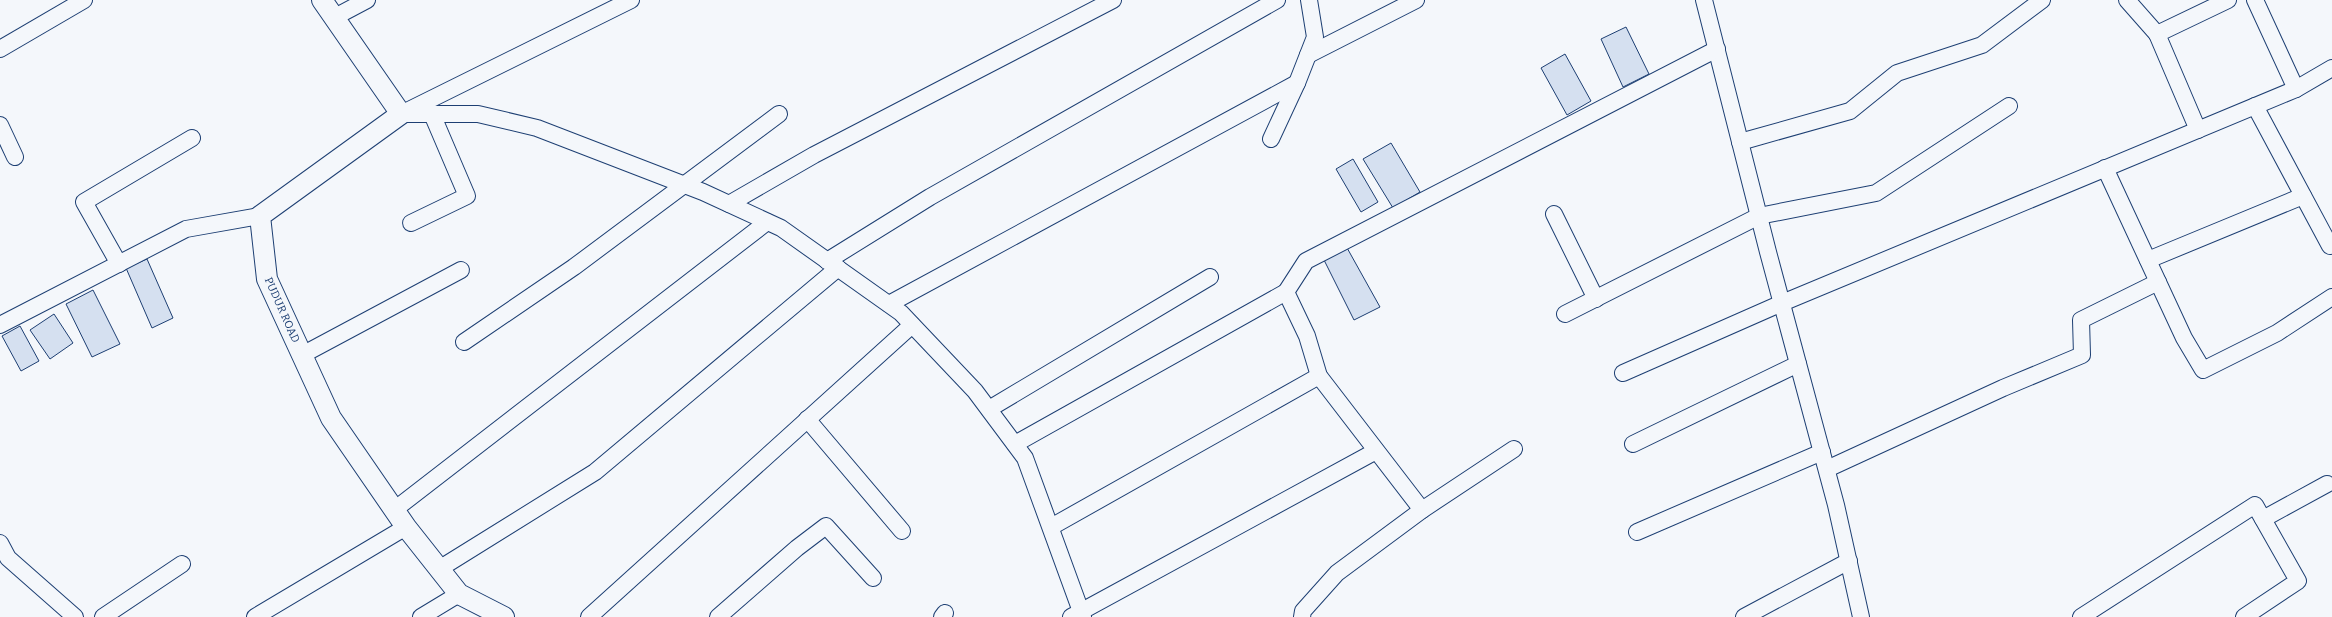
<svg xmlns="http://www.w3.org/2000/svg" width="2332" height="617" font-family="Bitter,serif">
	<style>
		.building { fill: #d5e0f0; stroke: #1d3f73 }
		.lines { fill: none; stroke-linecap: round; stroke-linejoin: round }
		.minor-casing { stroke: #1d3f73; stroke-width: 18 }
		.tertiary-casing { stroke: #1d3f73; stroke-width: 22 }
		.minor { stroke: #f4f7fb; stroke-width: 16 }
		.tertiary { stroke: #f4f7fb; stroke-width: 20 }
		.labels { text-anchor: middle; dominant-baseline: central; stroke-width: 3; stroke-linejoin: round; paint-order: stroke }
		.street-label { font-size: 11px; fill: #1d3f73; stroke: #f4f7fb }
	</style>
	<rect width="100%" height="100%" fill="#f4f7fb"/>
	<g class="building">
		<polygon points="1626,27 1649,74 1623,87 1601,39"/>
		<polygon points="1565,54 1591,101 1567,115 1541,68"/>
		<polygon points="1391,143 1420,192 1393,208 1363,159"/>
		<polygon points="1353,159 1378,202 1361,212 1336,169"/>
		<polygon points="1346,246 1380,307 1354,320 1323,258"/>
		<polygon points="147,259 173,318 152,328 126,268"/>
		<polygon points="93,290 120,344 92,357 66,304"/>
		<polygon points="54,314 73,343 50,359 30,330"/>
		<polygon points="20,326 39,361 21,371 2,336"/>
	</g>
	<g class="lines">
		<g class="minor-casing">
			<g id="minor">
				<polyline points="1704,0 1768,252 1836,505 1861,617"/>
				<polyline points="2127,0 2157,34"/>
				<polyline points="2255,0 2296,89"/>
				<polyline points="333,18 367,0"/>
				<polyline points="0,49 84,0"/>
				<polyline points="1308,55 1416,0"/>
				<polyline points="2255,106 2330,246"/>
				<polyline points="405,112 631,0"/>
				<polyline points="401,114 478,114 537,128 703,192 781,228 901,313 975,391 1025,458 1083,617"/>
				<polyline points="0,125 15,157"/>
				<polyline points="2198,130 2157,34 2228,0"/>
				<polyline points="1271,139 1297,83 1315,37 1309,0"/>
				<polyline points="1740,142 1850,111 1897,73 1982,45 2042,0"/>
				<polyline points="2105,168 2184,338 2203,370 2277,333 2332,297"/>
				<polyline points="729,204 814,155 1113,0"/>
				<polyline points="1554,214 1596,299"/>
				<polyline points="411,223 467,196 432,114"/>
				<polyline points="2148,260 2303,196"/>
				<polyline points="827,261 930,197 1277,0"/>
				<polyline points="119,264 84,202 192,138"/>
				<polyline points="889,304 1297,83"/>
				<polyline points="1565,314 1759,216 1876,193 2009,106"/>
				<polyline points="0,325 186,229 260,216"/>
				<polyline points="464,342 574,267 779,114"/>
				<polyline points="302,355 461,270"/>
				<polyline points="1623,373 1782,303 2296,89 2332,68"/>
				<polyline points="989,409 1210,277"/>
				<polyline points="807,419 902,531"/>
				<polyline points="1015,444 1286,292"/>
				<polyline points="1633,444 1798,364"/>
				<polyline points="1827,469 2003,388 2082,355 2081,320 2158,282"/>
				<polyline points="394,510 767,222"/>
				<polyline points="1422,510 1319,376 1307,336 1286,292 1306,261 1717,49"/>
				<polyline points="2263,519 2327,484"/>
				<polyline points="1051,527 1319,376"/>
				<polyline points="1637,532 1822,452"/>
				<polyline points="0,543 8,558 75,617"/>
				<polyline points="439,569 595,472 838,268"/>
				<polyline points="103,617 182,564"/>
				<polyline points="255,617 406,527"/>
				<polyline points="421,617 459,594"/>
				<polyline points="589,617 912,325"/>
				<polyline points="718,617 797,548 826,526 873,578"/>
				<polyline points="942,617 945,613"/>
				<polyline points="1071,617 1376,451"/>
				<polyline points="1302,617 1303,611 1337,573 1422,510 1514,449"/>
				<polyline points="1744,617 1849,561"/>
				<polyline points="2081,617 2255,505 2298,581 2244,617"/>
			</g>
		</g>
		<g class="tertiary-casing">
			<polyline id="tertiary" points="322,0 401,114 260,216 267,279 331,418 406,527 459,594 504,617"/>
		</g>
		<use href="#minor" class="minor"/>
		<use href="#tertiary" class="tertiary"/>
	</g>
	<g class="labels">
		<g class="street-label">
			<text transform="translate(282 310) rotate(66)">PUDUR ROAD</text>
		</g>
	</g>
</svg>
